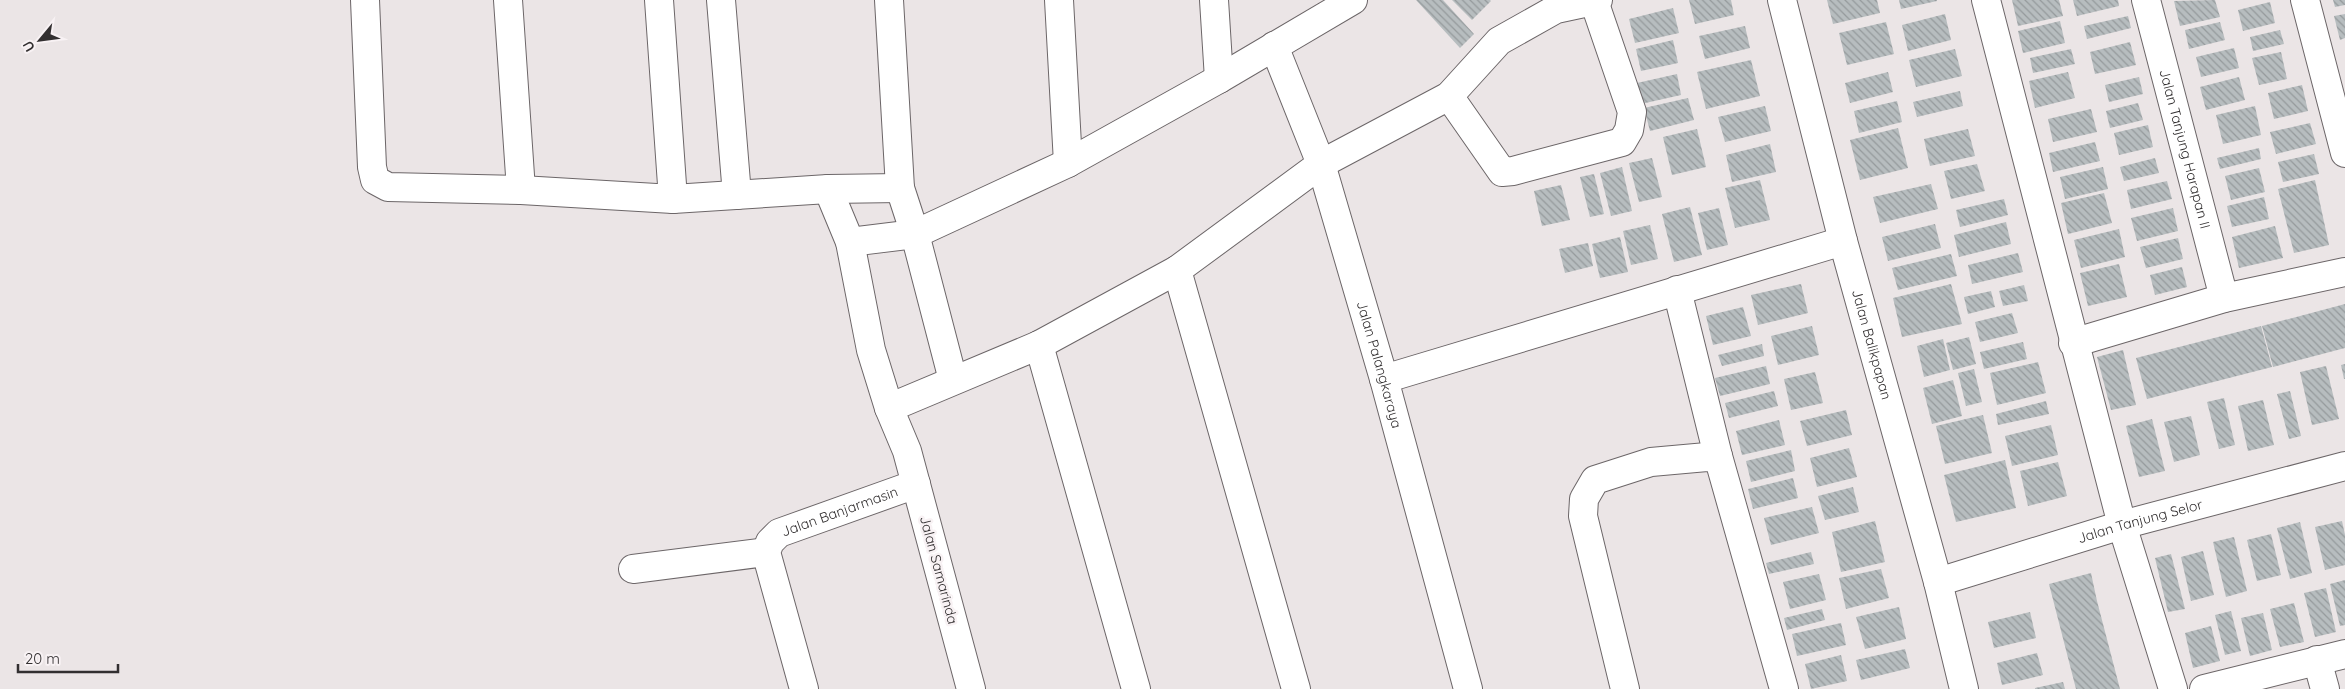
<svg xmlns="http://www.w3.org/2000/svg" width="2345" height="689" font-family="Quicksand,sans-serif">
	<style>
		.building { fill: url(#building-back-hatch) }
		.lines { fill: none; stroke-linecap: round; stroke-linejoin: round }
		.street-casing { stroke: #6c6668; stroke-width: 30 }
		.street { stroke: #fff; stroke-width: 28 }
		.labels { text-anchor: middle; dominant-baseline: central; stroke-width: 5; stroke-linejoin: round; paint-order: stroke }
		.street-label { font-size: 14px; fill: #322f30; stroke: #f8f2f4 }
	</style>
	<defs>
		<pattern id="building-back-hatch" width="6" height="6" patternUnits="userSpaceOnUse" patternTransform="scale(1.25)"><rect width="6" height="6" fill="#b7bdbf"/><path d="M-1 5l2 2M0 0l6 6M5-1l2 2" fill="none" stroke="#959a9c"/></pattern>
	</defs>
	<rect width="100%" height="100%" fill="#ebe5e6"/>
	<g class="building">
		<polygon points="1416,0 1443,0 1474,34 1460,48"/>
		<polygon points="1452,0 1490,0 1491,1 1472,20"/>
		<polygon points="1689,0 1731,0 1734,15 1695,24"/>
		<polygon points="1827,0 1877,0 1880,13 1833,24"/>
		<polygon points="1899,0 1937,0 1937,1 1901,9"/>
		<polygon points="2012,0 2059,0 2063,16 2018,26"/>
		<polygon points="2073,0 2118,0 2119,6 2077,16"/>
		<polygon points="2215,0 2220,17 2180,26 2174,1"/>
		<polygon points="2333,0 2345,0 2345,5 2335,7"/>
		<polygon points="2270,2 2275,23 2243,31 2238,10"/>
		<polygon points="1673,8 1679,33 1635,43 1629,19"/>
		<polygon points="1945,14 1951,40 1908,51 1902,25"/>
		<polygon points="2345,14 2345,38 2340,40 2334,16"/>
		<polygon points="2128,16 2131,28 2087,39 2084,26"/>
		<polygon points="2060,21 2065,43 2023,53 2018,31"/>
		<polygon points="1886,22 1894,54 1847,65 1839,33"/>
		<polygon points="2220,22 2225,40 2189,49 2185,30"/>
		<polygon points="1745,26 1750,48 1705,59 1699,36"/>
		<polygon points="2280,30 2284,44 2253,51 2250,37"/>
		<polygon points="1673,40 1678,63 1641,71 1636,49"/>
		<polygon points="2130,42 2136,65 2095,74 2090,52"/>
		<polygon points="2234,48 2239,68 2201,77 2196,57"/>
		<polygon points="1955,49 1962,76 1916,87 1909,60"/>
		<polygon points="2071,49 2075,64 2033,73 2030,58"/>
		<polygon points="2281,52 2287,79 2259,85 2252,58"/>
		<polygon points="1751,60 1760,96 1706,109 1697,72"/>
		<polygon points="1888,72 1893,92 1850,103 1845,83"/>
		<polygon points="2068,72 2075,98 2035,108 2029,81"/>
		<polygon points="1677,74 1681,95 1641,104 1637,83"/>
		<polygon points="2139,77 2143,94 2109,102 2105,85"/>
		<polygon points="2239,77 2245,100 2206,110 2200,87"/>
		<polygon points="2302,85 2308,111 2274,119 2268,93"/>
		<polygon points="1960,91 1963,106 1917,117 1913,102"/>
		<polygon points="1688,98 1694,120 1650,131 1644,108"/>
		<polygon points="1897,101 1902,122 1859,133 1854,111"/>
		<polygon points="2138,103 2143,120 2110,128 2106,111"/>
		<polygon points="1765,106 1771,131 1725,142 1718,117"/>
		<polygon points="2255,106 2261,135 2223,144 2216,115"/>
		<polygon points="2091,109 2097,132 2053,142 2048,119"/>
		<polygon points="2310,123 2316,144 2276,154 2270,132"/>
		<polygon points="2148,125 2153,147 2119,155 2114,133"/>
		<polygon points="1898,128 1908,168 1860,180 1850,140"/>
		<polygon points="1697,129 1706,167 1672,175 1663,137"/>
		<polygon points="1968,129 1975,156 1930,166 1924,139"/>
		<polygon points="2095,142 2100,161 2053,172 2049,153"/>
		<polygon points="1770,144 1776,172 1732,182 1726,155"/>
		<polygon points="2259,148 2261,159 2220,169 2217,158"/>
		<polygon points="2314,154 2319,174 2283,182 2278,162"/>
		<polygon points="1652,158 1662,197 1639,202 1629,163"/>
		<polygon points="2155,158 2159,173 2124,181 2120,167"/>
		<polygon points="1977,164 1985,191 1951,199 1944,171"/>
		<polygon points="1622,167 1632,211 1611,216 1600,173"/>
		<polygon points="2103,167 2108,189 2065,199 2060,177"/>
		<polygon points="2259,168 2265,192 2231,200 2225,176"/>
		<polygon points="1594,174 1604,214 1590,217 1580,177"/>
		<polygon points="1760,180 1770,220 1735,228 1725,188"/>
		<polygon points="2315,180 2329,245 2294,253 2278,189"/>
		<polygon points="2167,181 2172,199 2131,209 2127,190"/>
		<polygon points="1931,184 1938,209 1880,223 1873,197"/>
		<polygon points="1561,185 1570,220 1542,226 1534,191"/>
		<polygon points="2104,193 2112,223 2068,234 2061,203"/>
		<polygon points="2264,197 2269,219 2232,227 2227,206"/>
		<polygon points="2004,199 2008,215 1960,227 1956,210"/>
		<polygon points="1690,207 1702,255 1674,262 1662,214"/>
		<polygon points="1719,208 1728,245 1707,250 1698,213"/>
		<polygon points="2173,208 2178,231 2137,241 2131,218"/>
		<polygon points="2006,222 2011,244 1959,257 1954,235"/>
		<polygon points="1935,224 1941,248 1888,261 1882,237"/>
		<polygon points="1650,225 1658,259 1631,265 1623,231"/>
		<polygon points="2275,226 2283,258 2239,268 2232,237"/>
		<polygon points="2119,229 2125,257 2081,268 2074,240"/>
		<polygon points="1620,237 1628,272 1600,278 1592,244"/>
		<polygon points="2178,238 2183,259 2146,268 2140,247"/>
		<polygon points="1588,243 1593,266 1565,273 1559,249"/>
		<polygon points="2018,253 2023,272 1972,284 1968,265"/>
		<polygon points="1951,254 1957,276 1898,290 1892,268"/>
		<polygon points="2119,264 2127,297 2088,306 2080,273"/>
		<polygon points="2182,267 2187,287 2155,295 2150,275"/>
		<polygon points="1801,284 1808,313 1758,325 1751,295"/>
		<polygon points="1951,284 1962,324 1902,337 1893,298"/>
		<polygon points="2024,285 2028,301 2003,306 1999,291"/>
		<polygon points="1991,291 1995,307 1968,314 1964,297"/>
		<polygon points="2345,304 2345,348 2273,367 2262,326"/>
		<polygon points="1743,307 1751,336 1713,345 1706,316"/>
		<polygon points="2012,313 2018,333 1980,342 1975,322"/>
		<polygon points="1812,326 1819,355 1778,365 1771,336"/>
		<polygon points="2261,326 2272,367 2147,399 2136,358"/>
		<polygon points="1969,337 1976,364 1953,370 1946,343"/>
		<polygon points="1943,339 1950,370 1924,377 1917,346"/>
		<polygon points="2023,342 2027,359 1984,369 1980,352"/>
		<polygon points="1762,344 1764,356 1722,366 1718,355"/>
		<polygon points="2123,350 2136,405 2111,410 2097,357"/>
		<polygon points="2038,362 2046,393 1997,405 1990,373"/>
		<polygon points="2345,364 2345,379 2344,379 2341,365"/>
		<polygon points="1766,366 1770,384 1720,396 1715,378"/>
		<polygon points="2326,366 2339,419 2312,425 2300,372"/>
		<polygon points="1974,369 1982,402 1966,406 1958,373"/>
		<polygon points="1815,372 1823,403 1791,410 1784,379"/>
		<polygon points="1953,380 1962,416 1932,424 1923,388"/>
		<polygon points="1774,391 1778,406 1729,418 1725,403"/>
		<polygon points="2290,391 2301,436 2289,439 2277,394"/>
		<polygon points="2224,398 2235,445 2219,449 2207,402"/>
		<polygon points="2263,400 2274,445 2248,451 2238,406"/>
		<polygon points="2046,401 2049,414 1998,425 1996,414"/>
		<polygon points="1846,410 1852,435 1807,446 1800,421"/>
		<polygon points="1983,415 1992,453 1945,464 1936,426"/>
		<polygon points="2191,416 2200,455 2174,462 2164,422"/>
		<polygon points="2152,419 2165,471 2139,477 2126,426"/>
		<polygon points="1779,420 1785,445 1742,455 1736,431"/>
		<polygon points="2051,425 2058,455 2012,466 2005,436"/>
		<polygon points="1849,448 1857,477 1817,487 1810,458"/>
		<polygon points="1791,450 1795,471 1751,482 1746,461"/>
		<polygon points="2005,460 2016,508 1956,522 1944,475"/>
		<polygon points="2058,462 2067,496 2028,506 2020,471"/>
		<polygon points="1793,478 1798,498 1753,509 1748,489"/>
		<polygon points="1853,487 1859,512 1825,520 1818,496"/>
		<polygon points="1812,507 1819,533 1771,545 1764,518"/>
		<polygon points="1875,521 1885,562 1841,572 1832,532"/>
		<polygon points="2342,521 2345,535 2345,565 2325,570 2315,527"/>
		<polygon points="2300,522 2312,573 2290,579 2277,528"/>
		<polygon points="2271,534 2281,575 2257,581 2247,540"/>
		<polygon points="2234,537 2247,591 2226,597 2213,542"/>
		<polygon points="2203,551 2214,595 2191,601 2181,557"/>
		<polygon points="1811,552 1814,564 1769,574 1766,563"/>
		<polygon points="2171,554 2185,609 2168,612 2155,558"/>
		<polygon points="1881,569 1889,598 1846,609 1839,578"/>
		<polygon points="2091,573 2097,601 2120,689 2076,689 2049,584"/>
		<polygon points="1819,574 1826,600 1790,609 1783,582"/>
		<polygon points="2345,580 2345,625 2340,626 2330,584"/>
		<polygon points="2326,588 2336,632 2315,637 2304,593"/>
		<polygon points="2294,603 2304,642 2280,647 2270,609"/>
		<polygon points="1899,607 1906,639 1865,649 1856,617"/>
		<polygon points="1822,609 1825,620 1787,630 1784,618"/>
		<polygon points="2231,611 2241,651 2225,655 2215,615"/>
		<polygon points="2030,612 2036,638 1994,648 1988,622"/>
		<polygon points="2263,613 2272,650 2250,656 2241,618"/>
		<polygon points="1841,623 1846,645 1797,656 1792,634"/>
		<polygon points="2211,626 2220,661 2193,668 2185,633"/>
		<polygon points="1905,649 1910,668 1861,680 1856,660"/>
		<polygon points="2037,653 2043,675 2002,685 1997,663"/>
		<polygon points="1841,655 1847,681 1811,689 1805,664"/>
		<polygon points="2063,682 2065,689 2035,689 2035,688"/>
	</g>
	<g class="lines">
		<g class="street-casing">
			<g id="street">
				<polyline points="365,0 372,167 375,180 388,187 521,190 673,199 828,189 900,188"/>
				<polyline points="508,0 521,190"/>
				<polyline points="659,0 673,199"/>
				<polyline points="721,0 737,195"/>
				<polyline points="889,0 900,188 915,234 953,380"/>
				<polyline points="1059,0 1068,163"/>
				<polyline points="1214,0 1219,79"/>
				<path id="s1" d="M1782 0 1843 241 1938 582 1964 689"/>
				<polyline points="1986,0 2122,525 2173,689"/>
				<path id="s2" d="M2146 0 2224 298"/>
				<polyline points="2305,0 2345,153"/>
				<path id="s3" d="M1274 46 1321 164 1384 379 1468 689"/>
				<polyline points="1449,96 1502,172 1513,171 1622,142 1629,130 1632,112 1594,1"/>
				<polyline points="828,189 850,242 871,350 889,408"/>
				<polyline points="850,242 915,234 1068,163 1219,79 1353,0"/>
				<polyline points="1177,270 1296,689"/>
				<polyline points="1677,290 1718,456"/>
				<polyline points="2073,343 2224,298 2345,272"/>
				<polyline points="1039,345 1136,689"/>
				<polyline points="1384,379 1843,241"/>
				<polyline points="633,569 766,552"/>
				<path id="s4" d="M1938 582 2122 525 2345 466"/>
				<polyline points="2317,660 2325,689"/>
				<path id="s5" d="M804 689 766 552 770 542 779 533 916 484"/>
				<polyline points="971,689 907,451 889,408 1039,345 1177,270 1321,164 1449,96 1499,41 1556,9 1598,0"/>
				<polyline points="1625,689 1583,516 1584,499 1595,480 1651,462 1718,456 1784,689"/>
				<polyline points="2204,689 2345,654"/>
			</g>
		</g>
		<use href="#street" class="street"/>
	</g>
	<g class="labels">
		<g class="street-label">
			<text stroke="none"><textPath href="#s2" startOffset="154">Jalan Tanjung Harapan II</textPath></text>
			<text stroke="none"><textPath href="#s1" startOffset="356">Jalan Balikpapan</textPath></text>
			<text stroke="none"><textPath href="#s3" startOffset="336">Jalan Palangkaraya</textPath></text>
			<text stroke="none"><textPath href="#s5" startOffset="230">Jalan Banjarmasin</textPath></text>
			<text stroke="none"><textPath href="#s4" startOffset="211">Jalan Tanjung Selor</textPath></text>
			<text transform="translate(939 570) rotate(75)">Jalan Samarinda</text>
		</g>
	</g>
	<g transform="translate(40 40) rotate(241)" stroke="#f8f2f4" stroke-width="4" paint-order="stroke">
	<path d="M0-4L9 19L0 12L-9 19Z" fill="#322f30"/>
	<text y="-8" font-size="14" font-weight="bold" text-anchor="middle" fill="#322f30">U</text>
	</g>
	<path d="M18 664v8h100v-8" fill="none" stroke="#322f30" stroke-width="2.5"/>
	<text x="25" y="664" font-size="15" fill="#322f30" stroke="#f8f2f4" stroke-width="4" paint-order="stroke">20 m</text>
</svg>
